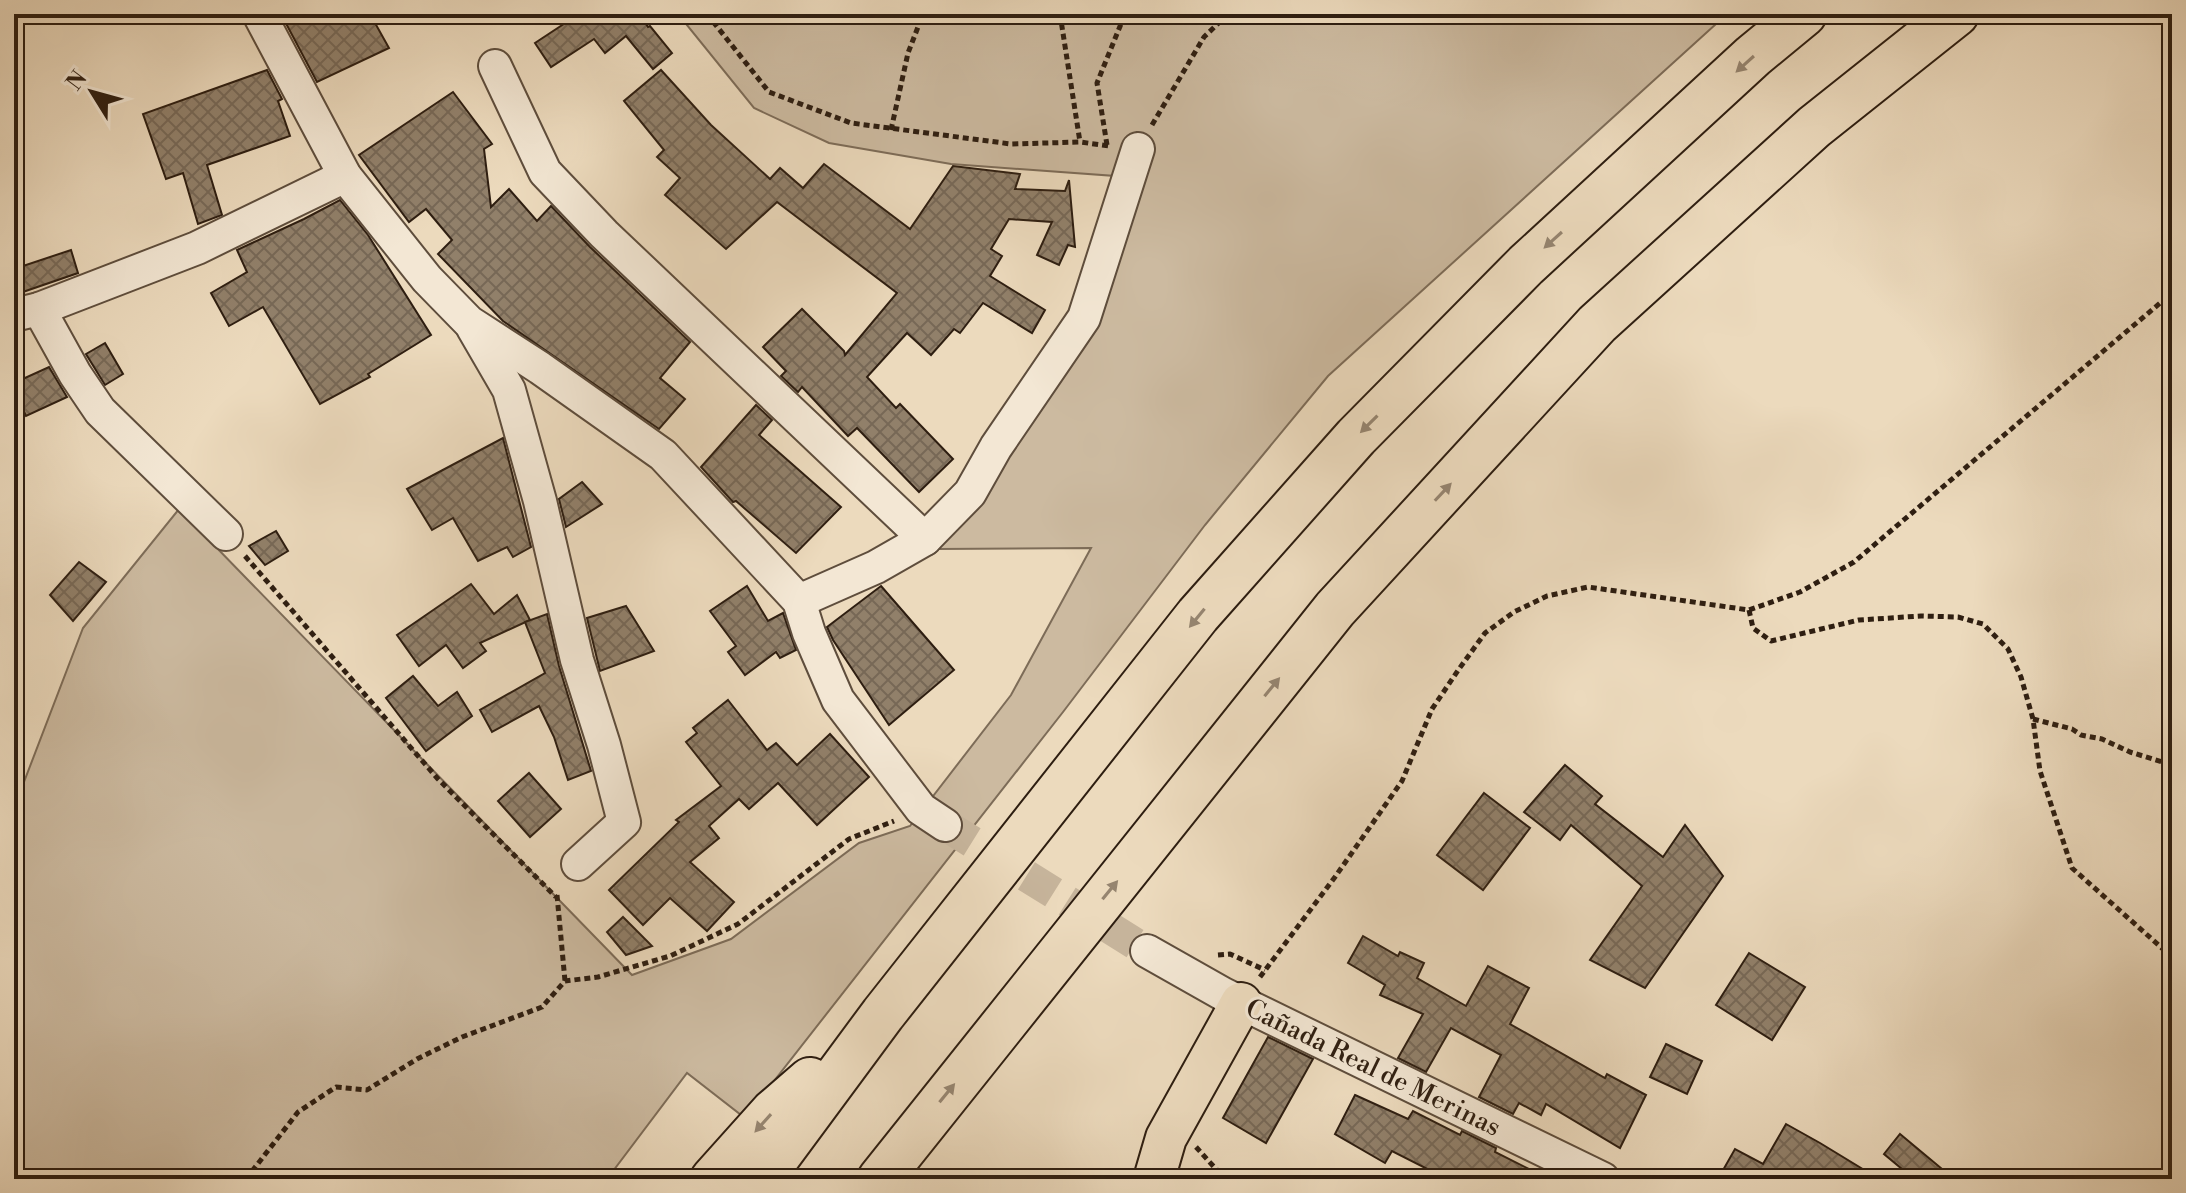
<svg xmlns="http://www.w3.org/2000/svg" width="2186" height="1193" font-family="'Libre Bodoni',serif">
	<style>
		.grass { fill: #ccbaa0; stroke: #7d6c58; stroke-width: 2 }
		.building { fill: url(#building-cross-hatch); stroke: #2e1e11; stroke-width: 2 }
		.lines { fill: none; stroke-linecap: round; stroke-linejoin: round }
		.minor-tunnel { stroke: #c6b49b; stroke-width: 32; stroke-dasharray: 32 16; stroke-linecap: butt }
		.minor-casing { stroke: #5e4d3c; stroke-width: 36 }
		.major-casing { stroke: #2e1e11; stroke-width: 44 }
		.highway-casing { stroke: #2e1e11; stroke-width: 48 }
		.path { stroke: #2e1e11; stroke-width: 5; stroke-dasharray: 6 4; stroke-linecap: butt }
		.minor { stroke: #f3e7d4; stroke-width: 32 }
		.major { stroke: #ecdabd; stroke-width: 40 }
		.highway { stroke: #ecdabd; stroke-width: 44 }
		.oneway { fill: #968570 }
		.labels { text-anchor: middle; dominant-baseline: central; stroke-width: 6; stroke-linejoin: round; paint-order: stroke }
		.street-label { font-size: 26px; fill: #2e1e11; stroke: #f3e7d4 }
	</style>
	<defs>
		<pattern id="building-cross-hatch" width="8" height="8" patternUnits="userSpaceOnUse" patternTransform="scale(2)"><rect width="8" height="8" fill="#91806a"/><path d="M0 0l8 8M0 8l8-8" fill="none" stroke="#776856"/></pattern>
	</defs>
	<rect width="100%" height="100%" fill="#ecdabd"/>
	<filter id="stains"><feTurbulence type="fractalNoise" baseFrequency=".0025" numOctaves="4"/><feColorMatrix values="0 0 0 0 .2 0 0 0 0 .09 0 0 0 0 .02 0 0 0 .5 -.17"/></filter>
	<radialGradient id="worn" r=".72"><stop offset=".6" stop-color="#630" stop-opacity="0"/><stop offset="1" stop-color="#630" stop-opacity=".3"/></radialGradient>
	<polygon class="grass" points="678,14 1727,14 1328,376 1205,525 1063,712 745,1118 687,1073 607,1179 14,1179 14,808 83,628 179,509 632,975 731,939 859,843 910,826 1011,695 1091,548 938,549 969,472 1082,290 1115,176 951,164 829,143 754,108"/>
	<g class="building">
		<polygon points="281,14 370,14 389,48 317,82"/>
		<polygon points="579,14 653,14 644,21 648,27 650,26 672,53 653,69 626,36 605,53 594,39 551,67 535,43"/>
		<polygon points="267,70 282,99 278,101 290,136 207,165 222,215 198,224 183,173 166,179 143,114"/>
		<polygon points="661,70 711,125 770,179 780,168 803,188 824,164 910,229 953,166 1020,174 1015,189 1065,191 1069,180 1075,247 1068,245 1059,265 1037,255 1052,222 1009,219 991,249 1002,256 990,276 1045,310 1032,333 983,303 960,333 954,329 931,355 907,333 867,377 896,408 900,404 953,459 919,492 857,428 848,436 802,387 798,392 781,376 786,371 763,347 802,309 844,351 845,355 897,293 777,202 726,249 665,195 680,178 657,157 664,150 624,101"/>
		<polygon points="453,92 492,144 484,149 491,207 509,189 537,221 551,206 590,247 690,342 660,378 685,399 659,429 503,321 438,254 452,240 426,209 409,222 359,155"/>
		<polygon points="340,200 368,235 431,335 368,374 370,377 320,404 263,307 229,326 211,293 247,272 237,250 304,219"/>
		<polygon points="71,250 78,273 14,295 14,269"/>
		<polygon points="105,343 123,374 105,385 86,354"/>
		<polygon points="49,367 67,397 26,416 14,391 14,383"/>
		<polygon points="756,405 772,420 759,435 841,507 796,553 736,501 733,502 701,467"/>
		<polygon points="503,438 531,547 513,557 507,547 478,561 453,518 432,530 407,489"/>
		<polygon points="582,482 602,504 566,527 559,499"/>
		<polygon points="276,531 288,551 265,565 249,546"/>
		<polygon points="79,562 106,582 73,621 50,595"/>
		<polygon points="471,584 494,614 517,595 530,620 480,643 486,651 463,668 446,645 419,666 397,635"/>
		<polygon points="747,586 768,621 783,613 796,650 780,658 776,652 745,675 728,652 736,646 710,611"/>
		<polygon points="881,586 954,670 889,725 833,640 827,627"/>
		<polygon points="626,606 654,651 600,671 587,618"/>
		<polygon points="547,614 559,666 591,771 568,780 554,737 539,706 492,732 480,710 545,673 525,622"/>
		<polygon points="413,676 438,706 457,692 472,716 426,751 386,698"/>
		<polygon points="728,700 767,750 776,743 797,765 830,734 869,777 817,825 778,783 749,809 739,799 709,826 719,838 690,862 734,902 707,931 670,898 643,925 609,890 679,822 676,820 721,786 686,742 697,733 693,728"/>
		<polygon points="1565,765 1602,796 1595,804 1663,857 1685,825 1723,876 1645,988 1590,960 1642,886 1571,825 1560,840 1524,812"/>
		<polygon points="529,773 561,809 530,837 498,801"/>
		<polygon points="1484,793 1530,828 1483,890 1437,855"/>
		<polygon points="623,917 652,946 626,955 607,932"/>
		<polygon points="1363,936 1398,956 1400,952 1424,963 1417,978 1466,1006 1488,966 1529,988 1510,1024 1605,1078 1607,1074 1646,1095 1620,1148 1546,1104 1541,1115 1519,1103 1513,1114 1479,1097 1501,1055 1451,1028 1426,1072 1398,1058 1423,1014 1380,995 1385,985 1348,963"/>
		<polygon points="1749,953 1805,987 1772,1040 1716,1005"/>
		<polygon points="1268,1037 1313,1059 1266,1143 1223,1118"/>
		<polygon points="1666,1044 1702,1061 1687,1094 1650,1077"/>
		<polygon points="1355,1095 1408,1119 1413,1111 1460,1135 1462,1131 1496,1148 1495,1152 1549,1179 1447,1179 1392,1151 1385,1163 1335,1134"/>
		<polygon points="1786,1124 1820,1143 1879,1179 1718,1179 1735,1149 1763,1164"/>
		<polygon points="1900,1134 1954,1179 1914,1179 1884,1154"/>
	</g>
	<g class="lines">
		<polyline class="minor-tunnel" points="945,825 1147,951"/>
		<g class="minor-casing">
			<g id="minor">
				<polyline points="259,14 345,176 427,279 469,322 540,368 663,455 799,601 809,633 838,700 921,809 945,825"/>
				<polyline points="495,66 545,172 604,234 925,539 876,567 799,601"/>
				<polyline points="39,309 75,374 100,411 226,534"/>
				<polyline points="14,315 39,309 197,248 345,176"/>
				<polyline points="473,328 509,390 540,501 577,660 604,745 624,822 578,864"/>
				<polyline points="925,539 970,493 996,447 1084,318 1138,149"/>
				<polyline points="1147,951 1223,994 1603,1179"/>
			</g>
		</g>
		<g class="major-casing">
			<polyline id="major" points="1154,1179 1166,1138 1241,1003"/>
		</g>
		<g class="highway-casing">
			<g id="highway">
				<polyline points="713,1179 773,1112 810,1080"/>
				<polyline points="761,1179 883,1014 1198,615 1356,437 1526,265 1753,56 1804,14"/>
				<polyline points="880,1179 1335,609 1597,324 1814,127 1956,14"/>
			</g>
		</g>
		<g class="path">
			<polyline points="707,14 769,92 851,123 1011,144 1080,142 1109,146"/>
			<polyline points="1060,14 1080,142"/>
			<polyline points="1152,125 1204,37 1228,14"/>
			<polyline points="891,130 908,53 923,14"/>
			<polyline points="1107,145 1097,83 1125,14"/>
			<polyline points="245,556 438,779 556,897"/>
			<polyline points="1749,610 1753,628 1771,641 1859,620 1921,616 1958,617 1983,624 2008,649 2021,677 2033,719 2040,771 2072,868 2172,957"/>
			<polyline points="2033,719 2072,729 2081,735 2102,739 2130,752 2172,765"/>
			<polyline points="557,895 565,981"/>
			<polyline points="1218,955 1230,954 1265,970"/>
			<polyline points="1260,977 1335,877 1402,781 1432,709 1459,669 1485,633 1514,612 1547,596 1588,587 1749,610 1800,592 1854,562 2172,293"/>
			<polyline points="1196,1147 1225,1179"/>
			<polyline points="246,1179 298,1112 336,1087 367,1090 417,1059 462,1037 542,1007 565,981 598,977 670,956 738,924 849,839 894,821"/>
		</g>
		<use href="#minor" class="minor"/>
		<use href="#major" class="major"/>
		<use href="#highway" class="highway"/>
	</g>
	<defs><path id="oneway-solid" d="M-6-.8H1V-3.2L6.5 0L1 3.2V.8H-6Z" transform="scale(2)"/></defs>
	<g class="oneway">
		<use href="#oneway-solid" transform="translate(1745 64) rotate(138)"/>
		<use href="#oneway-solid" transform="translate(1553 240) rotate(138)"/>
		<use href="#oneway-solid" transform="translate(1369 424) rotate(135)"/>
		<use href="#oneway-solid" transform="translate(1443 492) rotate(-47)"/>
		<use href="#oneway-solid" transform="translate(1197 618) rotate(129)"/>
		<use href="#oneway-solid" transform="translate(1272 687) rotate(-51)"/>
		<use href="#oneway-solid" transform="translate(1110 890) rotate(-51)"/>
		<use href="#oneway-solid" transform="translate(947 1093) rotate(-51)"/>
		<use href="#oneway-solid" transform="translate(763 1123) rotate(132)"/>
	</g>
	<g class="labels">
		<g class="street-label">
			<text transform="translate(1373 1068) rotate(26)">Cañada Real de Merinas</text>
		</g>
	</g>
	<rect width="2186" height="1193" fill="none" stroke="#ecdabd" stroke-width="48"/>
	<rect x="16" y="16" width="2154" height="1161" fill="none" stroke="#2e1e11" stroke-width="4"/>
	<rect x="24" y="24" width="2138" height="1145" fill="none" stroke="#2e1e11" stroke-width="2"/>
	<g transform="translate(92 92) rotate(307)" stroke="#f3e7d4" stroke-width="6" paint-order="stroke">
	<path d="M0-6L14 30L0 20L-14 30Z" fill="#2e1e11"/>
	<text y="-12" font-size="22" font-weight="bold" text-anchor="middle" fill="#2e1e11">N</text>
	</g>
	<rect width="100%" height="100%" filter="url(#stains)"/>
	<rect width="100%" height="100%" fill="url(#worn)"/>
</svg>
